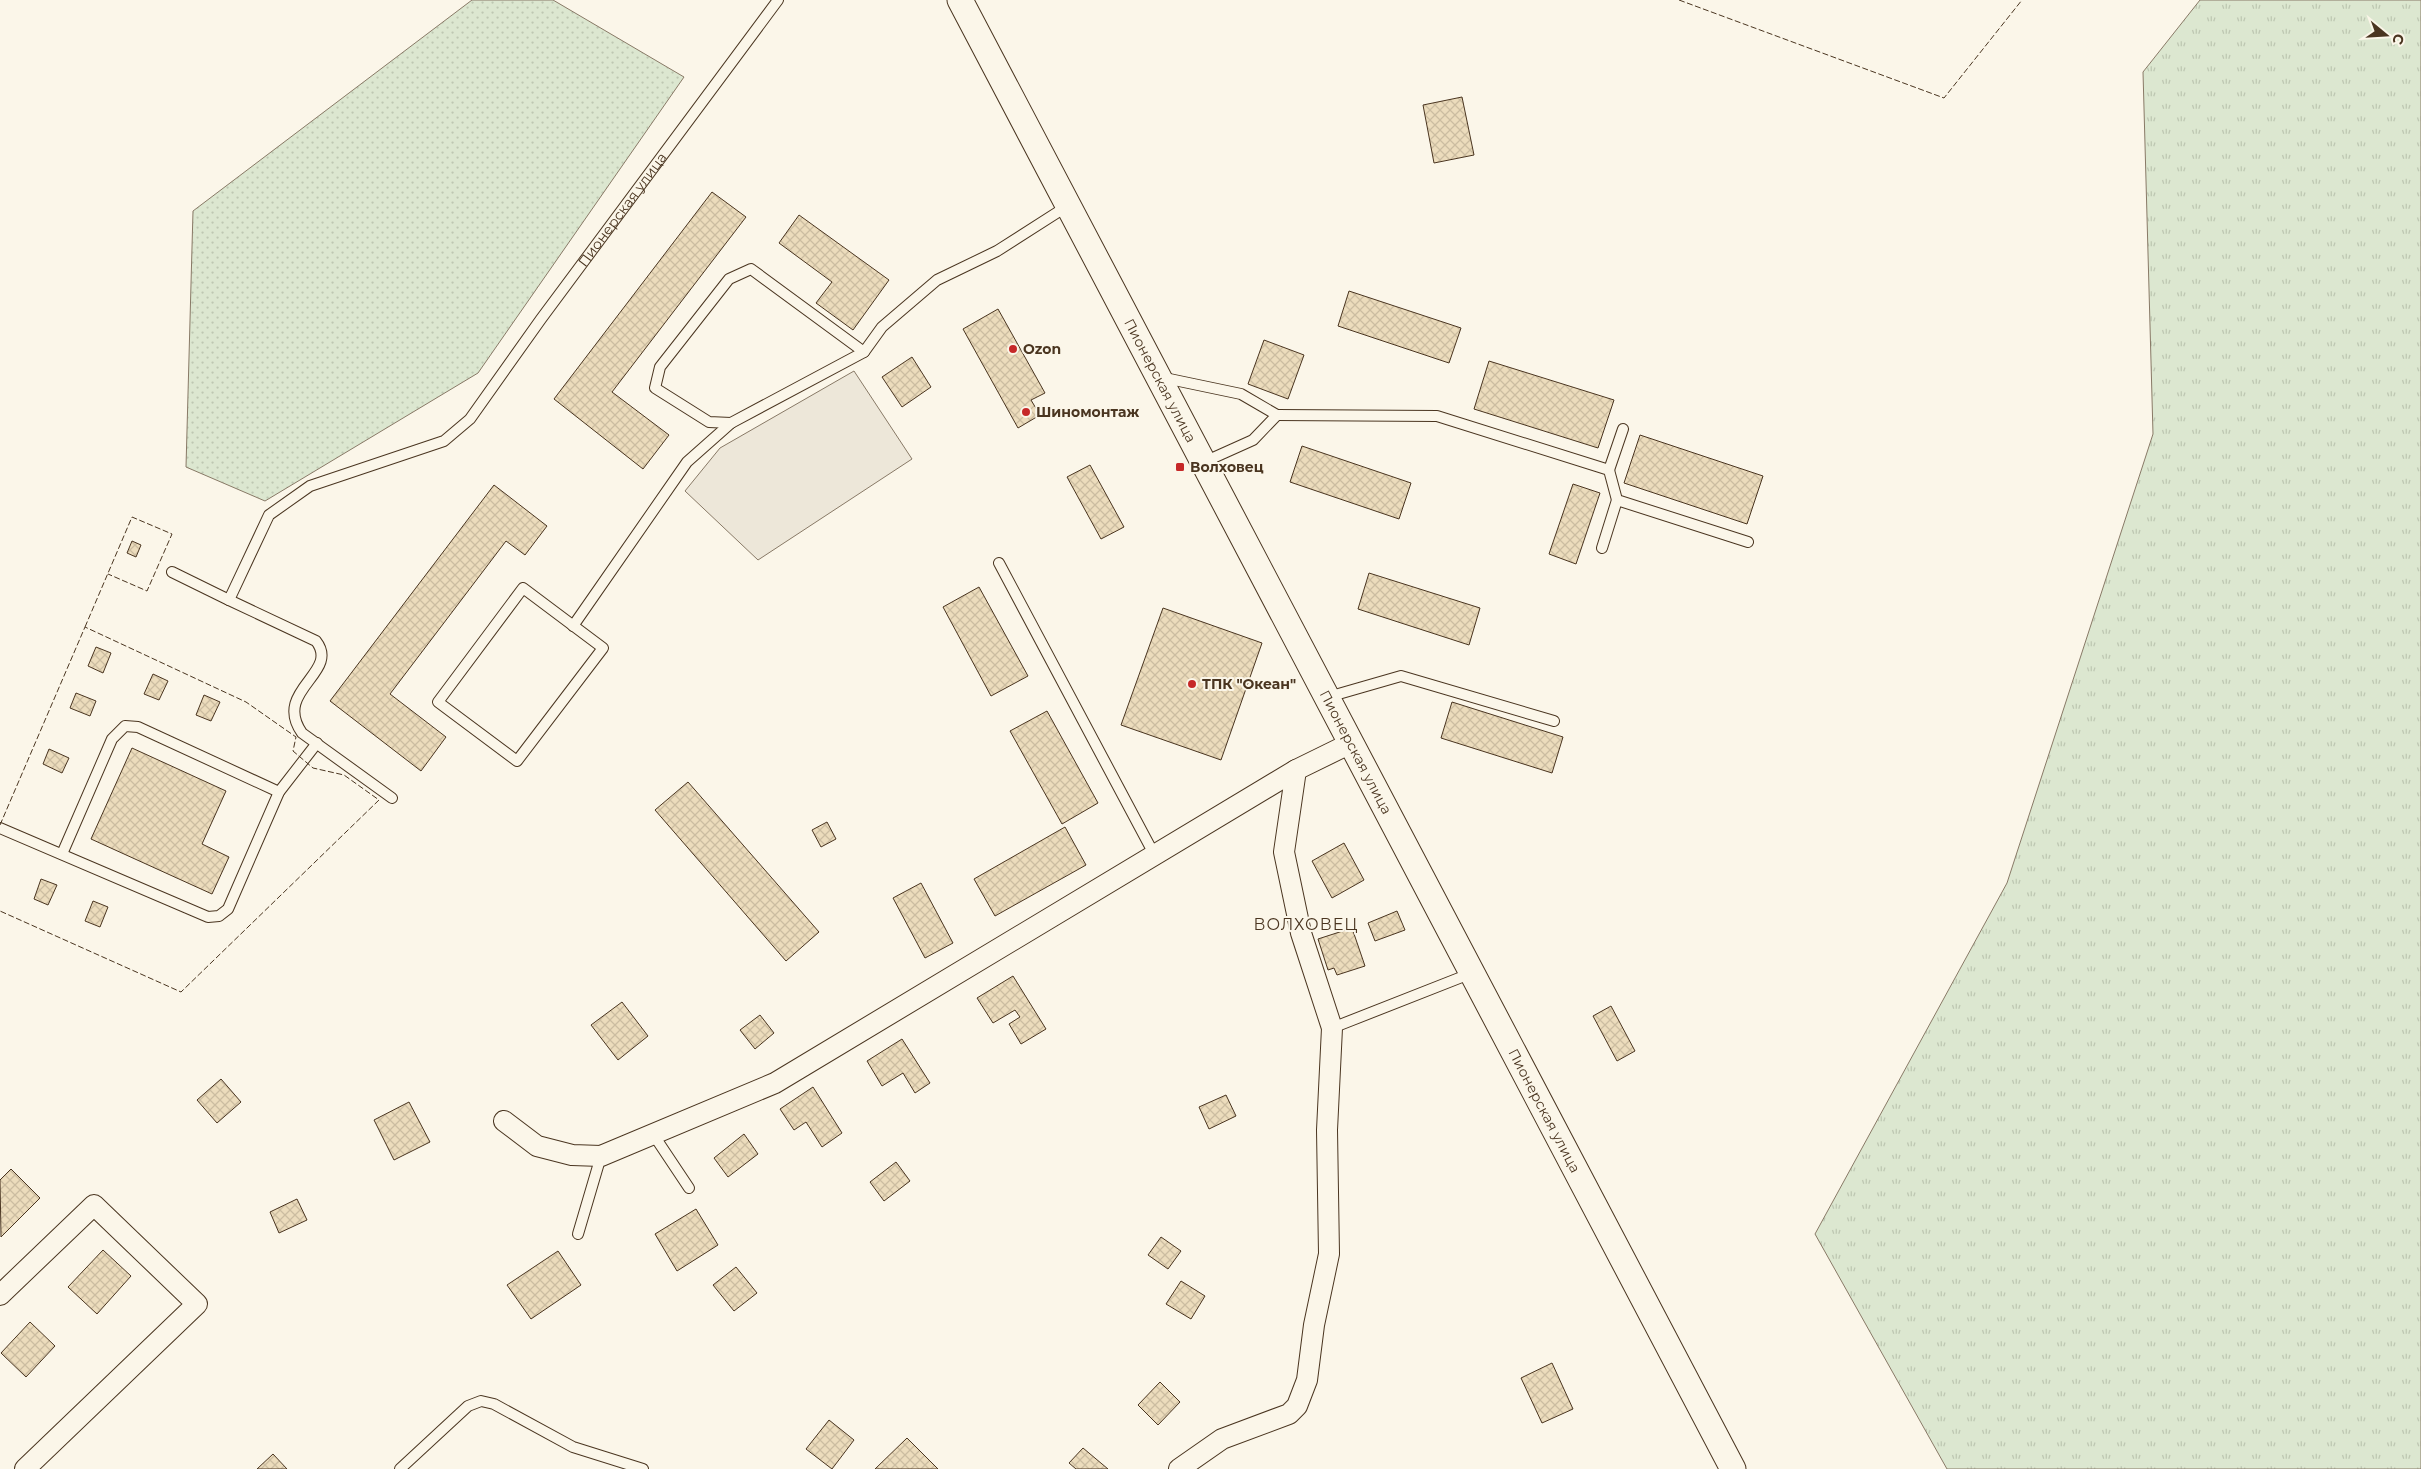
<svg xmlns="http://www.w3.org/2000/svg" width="2421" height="1469" font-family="Montserrat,sans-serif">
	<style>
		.grass { fill: url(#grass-tufts); stroke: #887966 }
		.garden { fill: url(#garden-dots); stroke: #887966 }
		.parking { fill: #ede7d9; stroke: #887966 }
		.building { fill: url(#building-cross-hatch); stroke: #4a3520 }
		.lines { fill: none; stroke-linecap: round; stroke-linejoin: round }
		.service-casing { stroke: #4a3520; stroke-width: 12 }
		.minor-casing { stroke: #4a3520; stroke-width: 22 }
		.tertiary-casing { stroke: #4a3520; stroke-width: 27 }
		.service { stroke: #fbf6e9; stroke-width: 10 }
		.minor { stroke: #fbf6e9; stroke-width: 20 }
		.tertiary { stroke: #fbf6e9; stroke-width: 25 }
		.fence { stroke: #4a3520; stroke-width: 1; stroke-dasharray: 6 2.5; stroke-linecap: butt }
		.poi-dot { fill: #c62828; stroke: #fbf6e9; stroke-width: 2 }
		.labels { text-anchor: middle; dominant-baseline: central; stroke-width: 4; stroke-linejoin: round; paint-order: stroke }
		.street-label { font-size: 14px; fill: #4a3520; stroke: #fbf6e9 }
		.poi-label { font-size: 14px; font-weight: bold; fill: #4a3520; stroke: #fbf6e9; text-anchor: start }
		.quarter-label { font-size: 16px; letter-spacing: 1px; fill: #4a3520; stroke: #fbf6e9 }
	</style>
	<defs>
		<pattern id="grass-tufts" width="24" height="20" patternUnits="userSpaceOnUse" patternTransform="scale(1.25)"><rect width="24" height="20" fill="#dce7d0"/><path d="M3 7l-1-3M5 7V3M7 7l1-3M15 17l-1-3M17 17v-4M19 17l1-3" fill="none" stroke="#bec7b2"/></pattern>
		<pattern id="garden-dots" width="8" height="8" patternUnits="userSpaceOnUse" patternTransform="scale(1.25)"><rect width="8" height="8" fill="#dce7d0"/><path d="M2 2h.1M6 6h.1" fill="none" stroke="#bec7b2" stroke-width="1.8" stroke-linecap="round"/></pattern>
		<pattern id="building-cross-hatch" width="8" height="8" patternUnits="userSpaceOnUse" patternTransform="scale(1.25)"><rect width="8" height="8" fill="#ecdcbc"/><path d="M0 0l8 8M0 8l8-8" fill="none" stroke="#ccbda1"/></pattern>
	</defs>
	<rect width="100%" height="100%" fill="#fbf6e9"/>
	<polygon class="grass" points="2200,0 2421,0 2421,1469 1947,1469 1815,1234 2007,883 2153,434 2143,72"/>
	<polygon class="garden" points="472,0 553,0 684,77 478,373 265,501 186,467 193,211"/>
	<polygon class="parking" points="854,371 912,459 758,560 685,491 720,448"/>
	<g class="building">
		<polygon points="1462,97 1474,155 1434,163 1423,105"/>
		<polygon points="712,192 746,217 612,392 669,435 643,469 554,399"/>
		<polygon points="799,215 889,280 853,330 816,303 832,282 779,243"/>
		<polygon points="1349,291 1461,328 1449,363 1338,326"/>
		<polygon points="998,309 1045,393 1031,400 1040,415 1018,428 963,329"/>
		<polygon points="1264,340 1304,355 1288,399 1248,384"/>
		<polygon points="912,357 931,387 902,407 882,377"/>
		<polygon points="1489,361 1614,400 1598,448 1474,409"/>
		<polygon points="1640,435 1763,476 1747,524 1624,483"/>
		<polygon points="1302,446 1411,483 1399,519 1290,482"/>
		<polygon points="1090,465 1124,527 1101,539 1067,477"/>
		<polygon points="1573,484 1600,493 1576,564 1549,554"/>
		<polygon points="494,485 547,526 525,555 506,541 390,694 446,737 421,771 330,701"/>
		<polygon points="132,541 141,545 136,557 127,553"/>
		<polygon points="1369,573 1480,608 1469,645 1358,609"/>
		<polygon points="979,587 1028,676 991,696 943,607"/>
		<polygon points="1163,608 1262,643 1221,760 1121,725"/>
		<polygon points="96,647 111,653 103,673 88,666"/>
		<polygon points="153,674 168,681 159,700 144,694"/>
		<polygon points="76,693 96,701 90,716 70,708"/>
		<polygon points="204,695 220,702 211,721 196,715"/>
		<polygon points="1452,702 1563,737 1552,773 1441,738"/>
		<polygon points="1047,711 1098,803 1062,824 1010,731"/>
		<polygon points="132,748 226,791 202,844 229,857 212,894 91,839"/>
		<polygon points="49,749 69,758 62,773 43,764"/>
		<polygon points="688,782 819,932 786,961 655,810"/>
		<polygon points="827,822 836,839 821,847 812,830"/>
		<polygon points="1065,827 1086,865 995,916 974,879"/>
		<polygon points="1344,843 1364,880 1332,898 1312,861"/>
		<polygon points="41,879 57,885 48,905 34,899"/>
		<polygon points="921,883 953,943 925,958 893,898"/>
		<polygon points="93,901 108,907 100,927 85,921"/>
		<polygon points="1397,911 1405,930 1375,941 1368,923"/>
		<polygon points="1352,928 1365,966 1337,975 1334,968 1328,970 1318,939"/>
		<polygon points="1013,976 1046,1029 1021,1044 1009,1024 1020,1017 1015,1010 993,1023 977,998"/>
		<polygon points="622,1002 648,1036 618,1060 591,1025"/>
		<polygon points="1611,1006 1635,1051 1617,1061 1593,1016"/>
		<polygon points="760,1015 774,1033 755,1049 740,1030"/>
		<polygon points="902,1039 930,1083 915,1093 903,1073 882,1086 867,1061"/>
		<polygon points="221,1079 241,1102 217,1123 197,1100"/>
		<polygon points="813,1087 842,1133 822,1147 806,1122 794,1130 780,1109"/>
		<polygon points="1226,1095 1236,1116 1209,1129 1199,1107"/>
		<polygon points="409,1102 430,1142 394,1160 374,1120"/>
		<polygon points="744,1134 758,1154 728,1177 714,1158"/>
		<polygon points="896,1162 910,1181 884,1201 870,1182"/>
		<polygon points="11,1169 40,1198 1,1237 0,1180"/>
		<polygon points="297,1199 307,1220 279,1233 270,1212"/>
		<polygon points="696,1209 718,1245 677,1271 655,1234"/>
		<polygon points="1161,1237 1181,1251 1168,1269 1148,1255"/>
		<polygon points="103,1250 131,1276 97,1314 68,1287"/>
		<polygon points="558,1251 581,1285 531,1319 507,1285"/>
		<polygon points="736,1267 757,1293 734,1311 713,1285"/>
		<polygon points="1181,1281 1205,1296 1191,1319 1166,1304"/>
		<polygon points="30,1322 55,1346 26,1377 1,1353"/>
		<polygon points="1552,1363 1573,1409 1542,1423 1521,1378"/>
		<polygon points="1160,1382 1180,1402 1158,1425 1138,1405"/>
		<polygon points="829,1420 854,1440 832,1469 806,1449"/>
		<polygon points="907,1438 938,1469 875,1469"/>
		<polygon points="1083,1448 1108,1469 1076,1469 1069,1463"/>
		<polygon points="273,1454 287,1469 257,1469"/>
	</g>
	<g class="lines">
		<g class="service-casing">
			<g id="service">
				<polyline points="1160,377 1241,394 1277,415 1253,440 1204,462"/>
				<polyline points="1277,415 1437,416 1609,470 1617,500 1748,542"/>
				<polyline points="731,423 709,422 655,388 660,367 729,279 751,269 864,352"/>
				<polyline points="1609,470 1623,429"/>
				<polyline points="1602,548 1617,500"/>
				<polyline points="999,563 1154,854"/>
				<path id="s1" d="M172 572 229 600 269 515 310 486 444 441 470 419 541 319 778 0"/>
				<polygon points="523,588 603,648 517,761 438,702"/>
				<path d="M229 600 316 641C341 673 272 690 302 733L392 798"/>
				<polyline points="573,626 687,462 731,423 864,352 882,327 937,280 997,251 1058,212 1066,204"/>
				<polyline points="1328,697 1401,676 1554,721"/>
				<polyline points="0,828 208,917 219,916 228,909 279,792 317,743"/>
				<polyline points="62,854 112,739 125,726 138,727 279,792"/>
				<polyline points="1332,1028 1472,973"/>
				<polyline points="653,1134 689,1188"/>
				<polyline points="578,1234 601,1156"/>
				<polyline points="400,1469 468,1406 481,1401 494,1404 573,1447 643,1469"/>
			</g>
		</g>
		<g class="minor-casing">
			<g id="minor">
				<polyline points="504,1121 537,1146 572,1155 601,1156 775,1083 1296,770 1351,743"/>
				<polyline points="0,1295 94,1205 197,1304 25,1469"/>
				<polyline points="1179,1469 1222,1439 1289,1414 1297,1406 1307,1380 1314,1325 1329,1254 1327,1130 1332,1028 1301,933 1284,852 1296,770"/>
			</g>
		</g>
		<g class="tertiary-casing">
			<g id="tertiary">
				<path id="s2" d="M960 0 1733 1469"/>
			</g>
		</g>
		<use href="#service" class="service"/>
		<use href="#minor" class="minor"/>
		<use href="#tertiary" class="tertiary"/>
		<g class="fence">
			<polyline points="1679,0 1944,98 2022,0"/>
			<polyline points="85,627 132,517 172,534 147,591 108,574"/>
			<polyline points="0,825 85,627 246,702 296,737 293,751 313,768 344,775 379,800 181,992 0,911"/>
		</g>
	</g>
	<g class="poi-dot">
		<circle cx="1013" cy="349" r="5"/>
		<circle cx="1026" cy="412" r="5"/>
		<rect x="1175" y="462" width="10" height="10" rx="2.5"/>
		<circle cx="1192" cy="684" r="5"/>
	</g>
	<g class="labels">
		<g class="street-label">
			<text stroke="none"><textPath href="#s1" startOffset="642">Пионерская улица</textPath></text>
			<text stroke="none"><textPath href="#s2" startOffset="430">Пионерская улица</textPath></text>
			<text stroke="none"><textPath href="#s2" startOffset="850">Пионерская улица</textPath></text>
			<text stroke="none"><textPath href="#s2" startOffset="1255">Пионерская улица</textPath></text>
		</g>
		<g class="poi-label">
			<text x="1023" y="349">Ozon</text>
			<text x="1036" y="412">Шиномонтаж</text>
			<text x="1190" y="467">Волховец</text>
			<text x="1202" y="684">ТПК "Океан"</text>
		</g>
		<g class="quarter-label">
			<text x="1306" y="924">ВОЛХОВЕЦ</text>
		</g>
	</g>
	<g transform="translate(2386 35) rotate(108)" stroke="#fbf6e9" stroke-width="4" paint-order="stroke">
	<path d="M0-4L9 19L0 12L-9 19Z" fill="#4a3520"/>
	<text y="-8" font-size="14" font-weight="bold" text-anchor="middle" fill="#4a3520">С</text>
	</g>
</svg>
